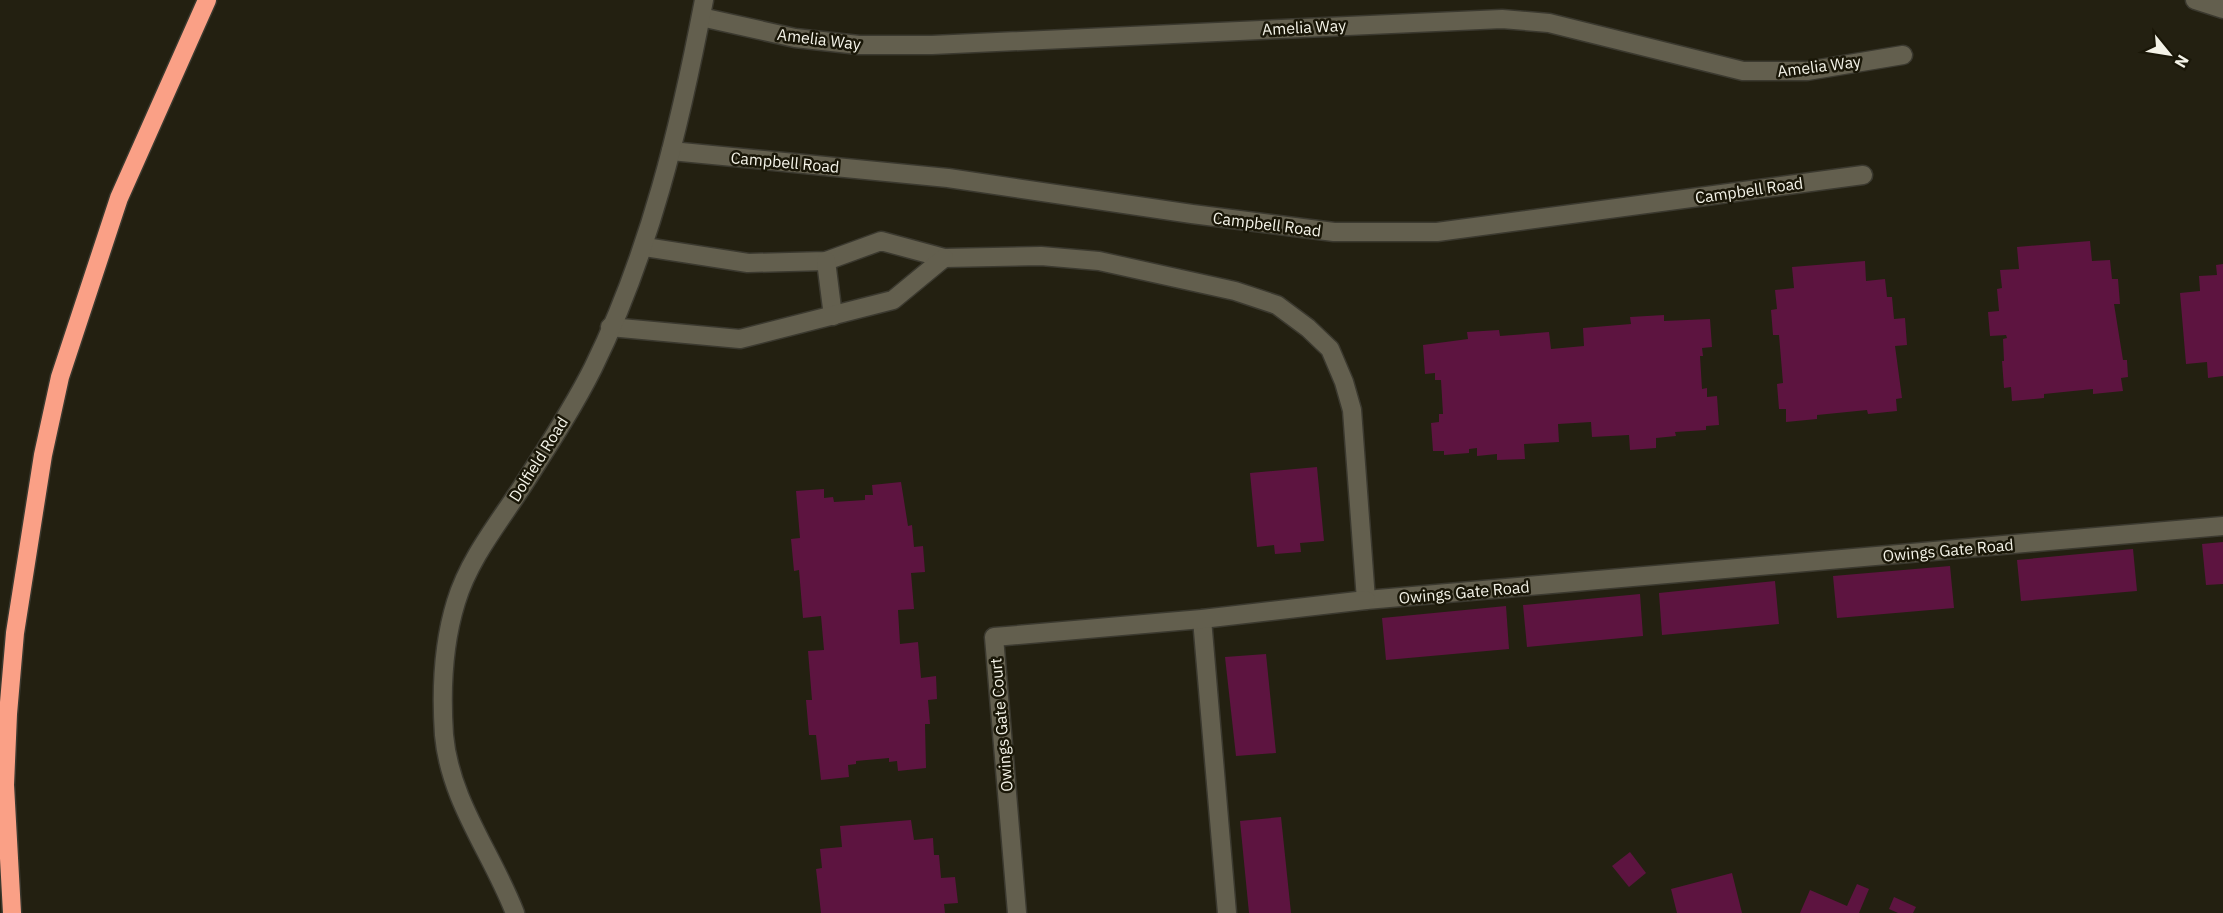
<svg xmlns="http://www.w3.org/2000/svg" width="2223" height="913" font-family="'IBM Plex Sans',sans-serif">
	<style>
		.building { fill: #5d1440 }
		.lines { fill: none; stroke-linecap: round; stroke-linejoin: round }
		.lane-casing { stroke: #3b392f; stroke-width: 21 }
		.street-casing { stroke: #3b392f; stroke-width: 21 }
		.highway-casing { stroke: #3b392f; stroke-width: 21 }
		.lane { stroke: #635f4e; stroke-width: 18 }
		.street { stroke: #635f4e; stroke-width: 18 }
		.highway { stroke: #faa086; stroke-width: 18 }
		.labels { text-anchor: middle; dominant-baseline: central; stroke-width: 5; stroke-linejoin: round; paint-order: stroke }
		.street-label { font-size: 16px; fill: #f4f3e8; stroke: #1a1708 }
	</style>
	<rect width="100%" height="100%" fill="#232011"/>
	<g class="building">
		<polygon points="2090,241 2092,261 2110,260 2112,279 2118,279 2120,304 2114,304 2123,360 2127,360 2128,377 2121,378 2123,391 2093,394 2093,389 2044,394 2044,398 2012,401 2011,387 2004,388 2002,361 2004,361 2003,339 2007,338 2006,335 1990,336 1988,312 1999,311 1997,289 2002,288 2000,270 2019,269 2017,247"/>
		<polygon points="1865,261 1866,281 1885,279 1887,297 1892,297 1894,319 1905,318 1907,345 1895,346 1902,398 1896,399 1897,411 1868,414 1867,410 1817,415 1817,419 1786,422 1786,409 1779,409 1777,384 1783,383 1779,335 1773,335 1771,310 1777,309 1775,290 1794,288 1792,267"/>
		<polygon points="2223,264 2223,376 2208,378 2207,362 2186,364 2180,293 2200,291 2199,276 2217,275 2216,265"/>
		<polygon points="1664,315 1664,321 1710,319 1712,347 1702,348 1703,356 1700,356 1702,389 1707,388 1707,397 1717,396 1719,425 1706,426 1706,430 1675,432 1676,436 1656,438 1656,448 1630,450 1629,435 1592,437 1591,422 1558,424 1559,442 1524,444 1525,459 1497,460 1497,454 1477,456 1477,448 1469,449 1469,453 1444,455 1444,451 1433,451 1431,423 1439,422 1439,414 1443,414 1441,380 1435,380 1435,373 1425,374 1423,345 1468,339 1467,332 1499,330 1500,336 1549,332 1551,349 1584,346 1583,328 1631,324 1630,317"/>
		<polygon points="1317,467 1324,541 1300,543 1301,552 1275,554 1274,545 1257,547 1250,473"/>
		<polygon points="901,482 908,526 912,525 914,547 923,546 925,572 911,573 914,609 898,610 900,644 918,642 921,678 936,676 937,699 928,700 930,724 925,724 926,768 898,771 897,761 889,762 889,758 856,761 856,764 848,765 849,777 821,780 816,735 809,735 806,700 812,700 808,651 824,650 821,616 803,618 799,570 794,571 791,539 800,538 796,491 824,489 824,498 833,497 834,502 865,500 865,495 873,495 872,485"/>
		<polygon points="2223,542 2223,584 2206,585 2202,544"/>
		<polygon points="2133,549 2137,591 2021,601 2017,560"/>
		<polygon points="1950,566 1954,608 1837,618 1833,576"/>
		<polygon points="1775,581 1779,624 1662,635 1659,593"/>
		<polygon points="1640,594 1643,636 1527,647 1523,605"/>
		<polygon points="1506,606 1509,649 1386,660 1382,618"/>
		<polygon points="1266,654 1276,753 1236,756 1225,657"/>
		<polygon points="1281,817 1291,913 1249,913 1240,821"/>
		<polygon points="911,820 914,840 933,838 934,855 939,855 941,878 955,877 958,903 944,904 945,913 821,913 816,869 822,868 820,849 842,847 840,826"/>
		<polygon points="1630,852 1646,873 1629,887 1612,866"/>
		<polygon points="1732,873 1742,913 1677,913 1671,889"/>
		<polygon points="1857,884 1869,889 1859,913 1800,913 1810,890 1847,906"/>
		<polygon points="1894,897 1916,907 1913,913 1898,913 1889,909"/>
	</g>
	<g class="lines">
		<g class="lane-casing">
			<polyline id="lane" points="671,151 948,178 1192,214 1334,232 1437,232 1863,175"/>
		</g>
		<g class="street-casing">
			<g id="street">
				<polyline points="2195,0 2223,9"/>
				<polyline points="701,17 795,38 859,45 932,45 1502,19 1549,23 1743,71 1807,71 1903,55"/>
				<polyline points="645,247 748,263 826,261 881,241 944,258 1041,256 1099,261 1235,291 1277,305 1308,328 1330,349 1344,382 1352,410 1366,600 2223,526"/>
				<polyline points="826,261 833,316"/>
				<polyline points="610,327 740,339 893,300 944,258"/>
				<polyline points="1202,619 1227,913"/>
				<path d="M515 913C492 853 450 801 444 735 441 691 443 644 456 602 470 556 502 519 527 479 550 443 574 406 593 368 650 252 680 126 704 0"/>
				<polyline points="1017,913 994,637 1202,619 1366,600"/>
			</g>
		</g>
		<g class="highway-casing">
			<polyline id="highway" points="12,913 5,785 8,714 15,633 43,455 60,377 119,198 207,0"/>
		</g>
		<use href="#lane" class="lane"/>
		<use href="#street" class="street"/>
		<use href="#highway" class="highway"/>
	</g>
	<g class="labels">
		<g class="street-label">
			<text transform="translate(1304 27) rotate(-3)">Amelia Way</text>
			<text transform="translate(819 39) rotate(7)">Amelia Way</text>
			<text transform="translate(1819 66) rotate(-7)">Amelia Way</text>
			<text transform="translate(785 162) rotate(5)">Campbell Road</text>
			<text transform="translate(1749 190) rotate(-8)">Campbell Road</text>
			<text transform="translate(1267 224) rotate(7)">Campbell Road</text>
			<text transform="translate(538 459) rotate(-58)">Dolfield Road</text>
			<text transform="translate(1948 550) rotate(-5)">Owings Gate Road</text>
			<text transform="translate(1464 592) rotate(-5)">Owings Gate Road</text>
			<text transform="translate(1001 725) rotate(-95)">Owings Gate Court</text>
		</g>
	</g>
	<g transform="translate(2169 54) rotate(120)" stroke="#1a1708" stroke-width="4.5" paint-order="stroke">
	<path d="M0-4.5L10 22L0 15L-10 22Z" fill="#f4f3e8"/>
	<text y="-9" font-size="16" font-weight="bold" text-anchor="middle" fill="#f4f3e8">N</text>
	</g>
</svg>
